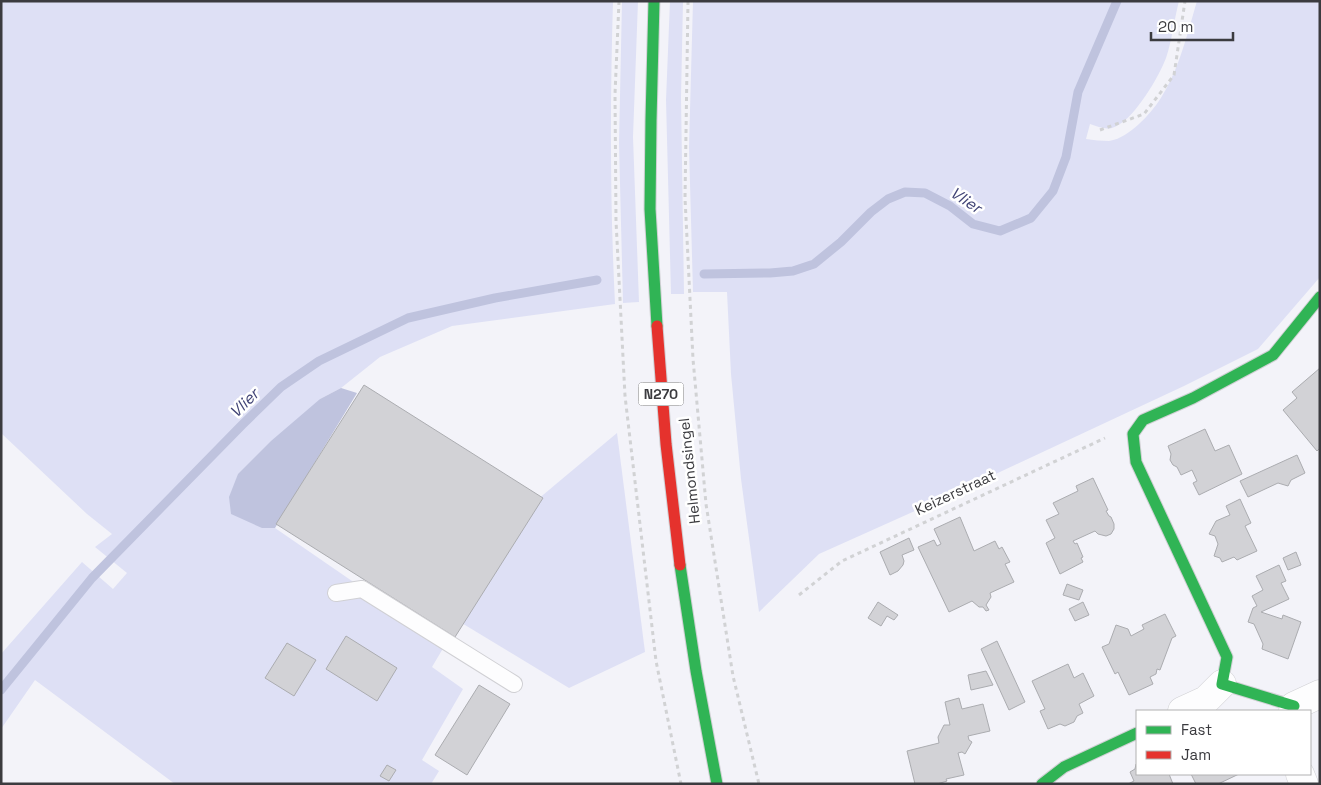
<svg xmlns="http://www.w3.org/2000/svg" width="1321" height="785" font-family="'Space Grotesk',sans-serif">
	<style>
		.green { fill: #dee0f5 }
		.water { fill: #bfc3de }
		.lines { fill: none; stroke-linecap: round; stroke-linejoin: round }
		.stream { stroke: #bfc3de; stroke-width: 9 }
		.building { fill: #d2d2d6; stroke: #abacb0 }
		.lane-casing { stroke: #d0d0d4; stroke-width: 18 }
		.street-casing { stroke: #d0d0d4; stroke-width: 29 }
		.fast-casing { stroke: #d0d0d4; stroke-width: 13 }
		.jam-casing { stroke: #d0d0d4; stroke-width: 13 }
		.path { stroke: #d1d2d4; stroke-width: 3; stroke-dasharray: 4 4; stroke-linecap: butt }
		.lane { stroke: #fdfdfe; stroke-width: 16 }
		.street { stroke: #fdfdfe; stroke-width: 28 }
		.fast { stroke: #30b455; stroke-width: 11 }
		.jam { stroke: #e5322d; stroke-width: 11 }
		.labels { text-anchor: middle; dominant-baseline: central; stroke-width: 5; stroke-linejoin: round; paint-order: stroke }
		.shield { fill: #fff; stroke: #767679; stroke-width: 1 }
		.shield-label { font-size: 14px; font-weight: bold; fill: #3b3b3f }
		.street-label { font-size: 15px; fill: #3b3b3f; stroke: #fff }
		.water-label { font-size: 16px; font-style: italic; fill: #414476; stroke: #fff }
	</style>
	<rect width="100%" height="100%" fill="#f3f3f9"/>
	<g class="green">
		<path d="M1 1H613C610 102 610 203 615 304L452 326 380 357 341 388 320 399 262 528H275L445 645 432 667 463 689 422 760 439 771 431 784H175L35 680 1 729V654L82 562 113 589 127 573 95 547 112 534 87 514 1 433Z"/>
		<polygon points="622,1 638,1 633,137 639,302 623,303 619,143"/>
		<polygon points="670,1 683,1 681,97 684,294 671,294 666,100"/>
		<path d="M693 1H1179C1174 20 1172 41 1166 58 1159 77 1132 123 1112 128 1105 130 1097 126 1090 124L1086 139C1093 140 1102 141 1109 141 1121 139 1130 132 1139 124 1174 93 1184 45 1197 1H1320V277L1258 349 1184 386 955 493 819 554 759 612 741 479 731 374 727 292H693L689 147Z"/>
		<polygon points="617,433 645,652 569,688 460,622 531,505"/>
	</g>
	<polygon class="water" points="341,388 357,393 275,528 262,528 231,514 229,497 238,474 271,441 320,399"/>
	<g class="lines">
		<g class="stream">
			<polyline points="704,274 770,273 793,271 814,264 841,242 871,212 888,199 905,192 925,193 950,206 973,224 1000,231 1031,218 1053,191 1066,157 1078,92 1117,1"/>
			<polyline points="1,690 92,578 242,425 281,387 319,361 408,318 495,298 597,280"/>
		</g>
	</g>
	<g class="building">
		<polygon points="1320,368 1320,448 1317,451 1283,410 1297,398 1292,392"/>
		<polygon points="364,385 543,498 455,637 276,524"/>
		<polygon points="1205,429 1215,451 1229,445 1242,474 1199,495 1193,483 1197,481 1192,470 1181,475 1177,467 1173,465 1170,460 1171,454 1168,446"/>
		<polygon points="1297,455 1305,473 1291,480 1288,486 1278,483 1248,497 1240,481"/>
		<polygon points="1093,478 1108,510 1106,511 1109,516 1111,517 1114,524 1114,529 1111,534 1106,536 1098,534 1095,531 1073,541 1075,544 1077,543 1083,557 1081,558 1083,562 1060,574 1046,543 1055,538 1046,520 1059,514 1053,503 1078,491 1076,486"/>
		<polygon points="1240,499 1251,523 1245,526 1257,551 1237,560 1234,557 1222,562 1220,558 1214,556 1218,544 1215,536 1209,534 1216,521 1230,515 1226,506"/>
		<polygon points="960,517 974,551 995,541 999,549 1002,547 1010,562 1005,564 1014,582 990,593 991,597 986,605 989,610 986,611 983,607 979,607 972,601 949,612 918,547 934,540 937,546 941,544 934,529"/>
		<polygon points="909,538 914,550 902,555 904,561 903,565 898,571 890,575 880,552"/>
		<polygon points="1296,552 1301,565 1288,570 1283,558"/>
		<polygon points="1279,565 1286,581 1281,583 1289,599 1261,612 1282,619 1283,615 1301,622 1288,659 1262,649 1263,644 1254,624 1248,622 1253,608 1257,606 1252,596 1263,590 1256,576"/>
		<polygon points="1067,584 1083,590 1079,600 1063,595"/>
		<polygon points="878,602 898,615 894,620 887,616 881,626 868,618"/>
		<polygon points="1083,602 1089,615 1075,621 1069,609"/>
		<polygon points="1165,614 1176,636 1172,638 1160,670 1157,669 1156,674 1150,677 1153,684 1129,695 1118,672 1115,674 1102,647 1109,644 1116,625 1128,629 1131,636 1144,629 1142,625"/>
		<polygon points="346,636 397,668 377,701 326,669"/>
		<polygon points="997,641 1025,702 1009,710 981,649"/>
		<polygon points="287,643 316,660 294,696 265,678"/>
		<polygon points="1068,664 1074,678 1083,673 1094,696 1079,704 1083,713 1077,716 1074,722 1065,726 1060,724 1048,729 1040,711 1045,709 1032,681"/>
		<polygon points="986,671 993,685 971,690 968,675"/>
		<polygon points="479,685 510,704 467,775 435,755"/>
		<polygon points="959,698 962,709 983,704 990,731 968,736 969,740 972,742 965,754 962,752 958,753 964,775 946,779 947,781 937,784 915,784 907,751 939,743 938,737 944,725 950,725 945,702"/>
		<polygon points="1136,764 1137,765 1137,774 1169,774 1173,784 1128,784 1134,781 1130,772 1135,769"/>
		<polygon points="387,765 396,770 389,781 380,776"/>
		<polygon points="1191,774 1239,774 1218,784 1196,784"/>
	</g>
	<g class="lines">
		<g class="lane-casing">
			<polyline id="lane" points="336,593 362,589 514,684"/>
		</g>
		<g class="street-casing">
			<g id="street">
				<polyline points="1182,711 1206,700 1222,684"/>
				<polyline points="1293,711 1294,706 1320,694"/>
				<polyline points="1300,774 1304,784"/>
			</g>
		</g>
		<g class="fast-casing">
			<g id="fast">
				<polyline points="654,1 651,120 650,209 657,326"/>
				<polyline points="680,565 696,671 717,784"/>
				<polyline points="1294,706 1222,684 1227,657 1136,462 1133,434 1143,420 1193,398 1273,355 1320,297"/>
				<polyline points="1042,784 1064,767 1137,733"/>
			</g>
		</g>
		<g class="jam-casing">
			<polyline id="jam" points="657,326 666,444 680,565"/>
		</g>
		<g class="path">
			<polyline points="619,1 615,94 616,221 625,396 656,661 681,784"/>
			<polyline points="688,1 685,198 693,359 706,504 733,676 759,784"/>
			<polyline points="1100,130 1144,114 1174,75 1185,1"/>
			<polyline points="799,595 842,561 1105,438"/>
		</g>
		<use href="#lane" class="lane"/>
		<use href="#street" class="street"/>
		<use href="#fast" class="fast"/>
		<use href="#jam" class="jam"/>
	</g>
	<g class="labels">
		<rect class="shield" x="638.5" y="382.5" width="45" height="23" rx="4"/>
		<g class="shield-label">
			<text x="661" y="394">N270</text>
		</g>
		<g class="street-label">
			<text transform="translate(689 471) rotate(-96)">Helmondsingel</text>
			<text transform="translate(955 492) rotate(-25)">Keizerstraat</text>
		</g>
		<g class="water-label">
			<text transform="translate(966 200) rotate(33)">Vlier</text>
			<text transform="translate(244 403) rotate(-45)">Vlier</text>
		</g>
	</g>
	<rect width="1321" height="785" fill="none" stroke="#3b3b3f" stroke-width="5"/>
	<rect x="1136" y="710" width="175" height="65" fill="#ffffff" stroke="#b1b1b2"/>
	<rect x="1146" y="726" width="25" height="8" fill="#30b455" stroke="#b1b1b2"/>
	<text x="1181" y="735" font-size="15" fill="#3b3b3f">Fast</text>
	<rect x="1146" y="751" width="25" height="8" fill="#e5322d" stroke="#b1b1b2"/>
	<text x="1181" y="760" font-size="15" fill="#3b3b3f">Jam</text>
	<path d="M1151 32v8h82v-8" fill="none" stroke="#3b3b3f" stroke-width="2.5"/>
	<text x="1158" y="32" font-size="15" fill="#3b3b3f" stroke="#ffffff" stroke-width="4" paint-order="stroke">20 m</text>
</svg>
